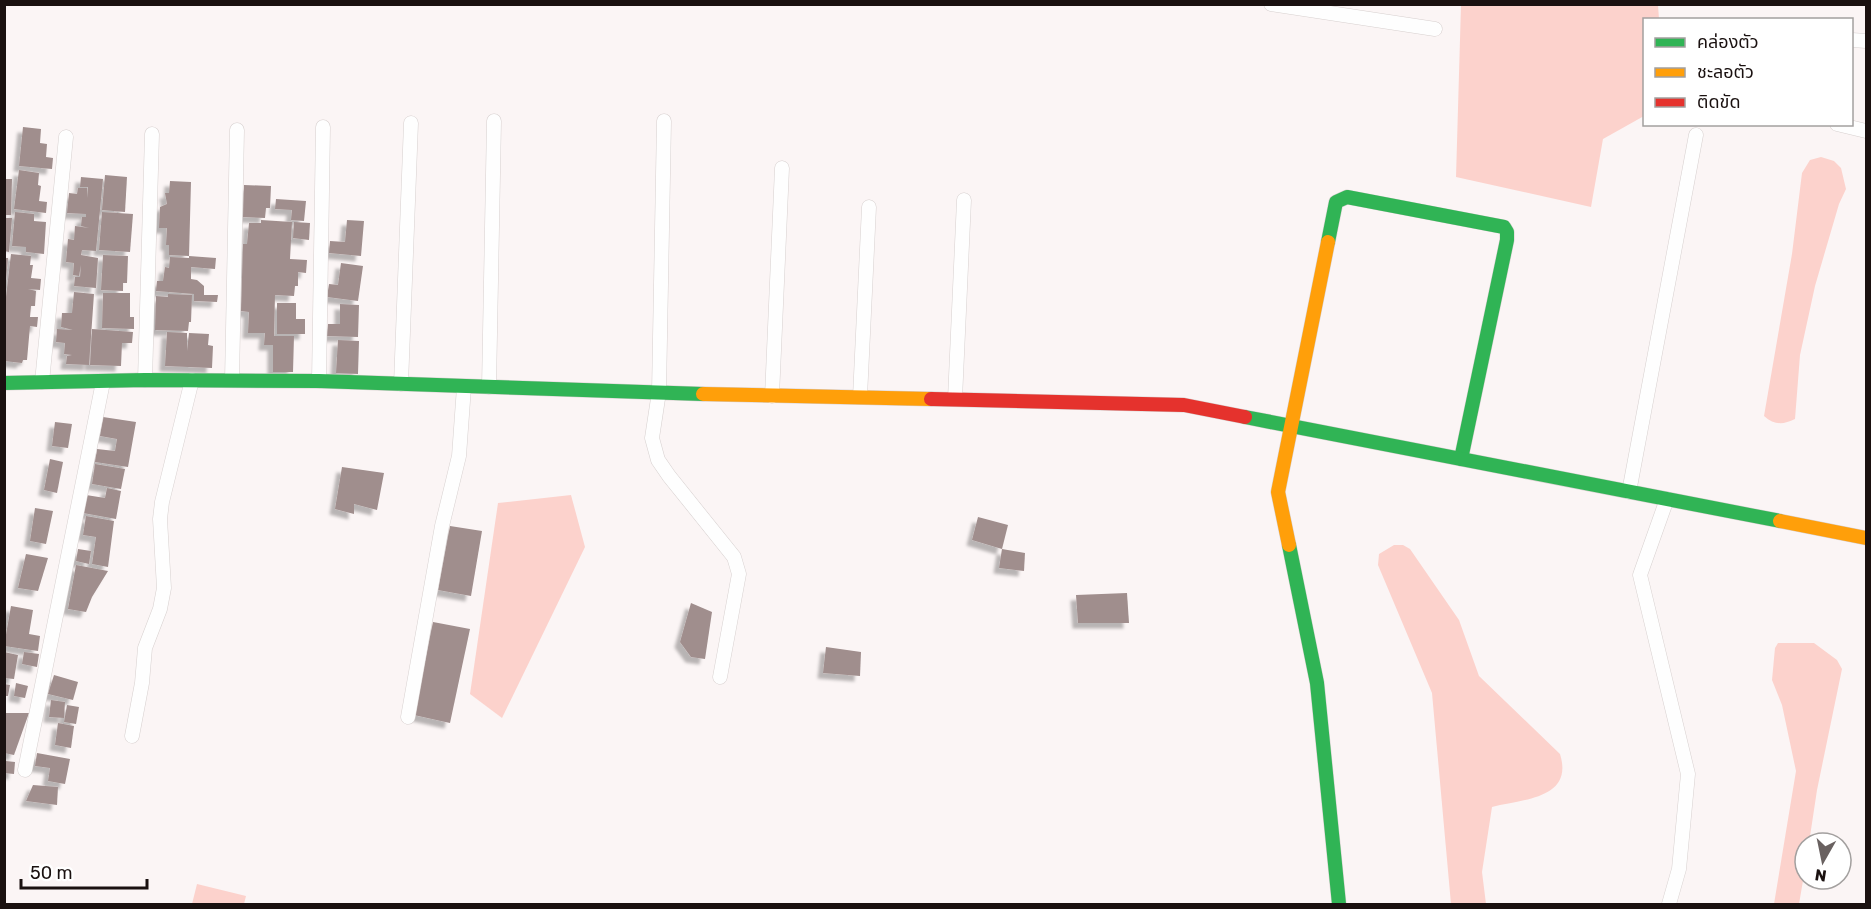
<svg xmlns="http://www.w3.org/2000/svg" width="1871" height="909" font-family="Rubik,'Noto Sans Thai',sans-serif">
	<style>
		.water { fill: #fcd2cc }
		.building { fill: #a08e8d; filter: url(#shadow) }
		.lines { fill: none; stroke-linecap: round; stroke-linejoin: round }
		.street-casing { stroke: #d7d0cf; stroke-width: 15 }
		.fast-casing { stroke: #d7d0cf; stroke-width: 15 }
		.slow-casing { stroke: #d7d0cf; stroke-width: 15 }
		.jam-casing { stroke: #d7d0cf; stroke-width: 15 }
		.street { stroke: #fefefe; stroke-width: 14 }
		.fast { stroke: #30b455; stroke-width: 14 }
		.slow { stroke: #ff9f0a; stroke-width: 14 }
		.jam { stroke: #e5322d; stroke-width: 14 }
	</style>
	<defs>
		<filter id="shadow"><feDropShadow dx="-5.5" dy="5.5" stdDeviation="1.5" flood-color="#0004"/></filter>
	</defs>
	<rect width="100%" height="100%" fill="#fbf5f5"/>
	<g class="water">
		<polygon points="1461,5 1658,5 1659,19 1644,20 1644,116 1603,139 1591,207 1456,177"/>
		<path d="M1821 157 1834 161 1841 168 1846 189 1839 204 1815 286 1800 355 1795 419C1783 425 1774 425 1764 416L1792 254 1802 173 1810 160Z"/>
		<polygon points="571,495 585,547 502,718 470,694 498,503"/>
		<path d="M1394 545H1403L1410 549 1459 620 1479 676 1560 754C1574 799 1523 799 1492 807L1482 872 1486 904H1451L1432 693 1378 565 1379 554Z"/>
		<polygon points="1778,643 1814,643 1837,660 1842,669 1817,790 1809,843 1805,843 1805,869 1799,904 1774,904 1796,771 1782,705 1772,680 1775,648"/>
		<polygon points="197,884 246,896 244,904 192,904"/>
	</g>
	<g class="building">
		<polygon points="23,127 41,129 40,143 47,144 46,157 53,158 52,169 19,166"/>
		<polygon points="19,170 39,173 38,185 41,186 39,201 47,202 46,213 14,209"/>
		<polygon points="105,175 127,177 125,212 102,210"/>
		<polygon points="81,177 103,179 96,251 82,250 81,255 98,258 96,288 74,286 75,277 80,277 81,265 79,276 73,275 74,263 66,262 68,239 74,240 75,226 89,228 81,226 82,217 86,217 86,214 67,213 69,193 77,194 78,188 87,188 87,198 88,187 80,187"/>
		<polygon points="4,179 12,179 11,215 4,215"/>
		<polygon points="170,181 191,182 189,256 169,255 169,245 166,245 167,228 159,228 160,207 167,204 165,193 169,193"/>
		<polygon points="244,185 271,186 270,208 266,208 265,218 243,217"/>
		<polygon points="276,199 306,201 304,221 291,220 292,210 275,209"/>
		<polygon points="15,212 34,214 34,221 46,222 44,254 26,252 26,247 12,246"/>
		<polygon points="102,212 133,214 130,252 99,250"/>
		<polygon points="4,218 12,218 9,252 4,251"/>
		<polygon points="261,220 292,222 290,259 307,260 306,273 298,272 298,286 295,286 294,296 275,295 274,336 294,336 293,372 273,372 273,345 264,345 265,333 248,333 249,312 241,311 243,244 247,244 249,223 261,223"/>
		<polygon points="347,220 364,221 361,256 329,253 330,241 345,242"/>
		<polygon points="294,222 310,223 309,240 293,238"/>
		<polygon points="11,254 31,256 30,265 33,265 31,278 41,279 40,290 28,289 36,291 35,306 31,306 30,317 38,317 37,327 30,326 27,360 23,360 22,363 4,361 4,314"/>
		<polygon points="103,255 128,256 127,283 123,283 123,291 101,290"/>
		<polygon points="189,256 216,258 215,269 191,267 191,279 197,280 204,286 204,295 218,295 217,302 194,301 194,294 156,291 157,281 163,281 165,267 169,268 170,257 189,258"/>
		<polygon points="4,258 8,258 6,280 4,280"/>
		<polygon points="341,263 363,266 358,301 327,297 329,284 338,285"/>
		<polygon points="74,292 94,294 89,365 66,364 67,356 72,355 64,354 65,343 56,342 57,329 73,330 61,327 62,313 72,313"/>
		<polygon points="103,293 130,293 130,317 134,317 134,329 102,328"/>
		<polygon points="168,294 192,295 191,322 189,322 188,331 155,330 156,296 168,297"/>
		<polygon points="277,303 296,303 296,319 305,319 305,334 277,334"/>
		<polygon points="340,304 359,305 358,337 327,336 328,324 340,324"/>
		<polygon points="92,329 133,332 132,343 122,343 121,366 90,365"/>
		<polygon points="167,332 187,333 187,351 189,333 209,334 208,345 213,346 212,368 165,366"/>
		<polygon points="338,340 359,341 358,374 336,373"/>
		<polygon points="103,417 136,422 128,467 95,462 97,449 115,451 117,439 100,436"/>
		<polygon points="55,422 72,424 68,448 52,446"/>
		<polygon points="50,459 63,462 57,493 44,490"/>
		<polygon points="95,464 125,469 121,489 92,484"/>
		<polygon points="342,467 384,473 377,510 354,504 354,514 335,509"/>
		<polygon points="107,488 121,491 116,519 83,513 86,495 105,498"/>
		<polygon points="35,508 53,511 46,544 30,541"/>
		<polygon points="86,516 114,521 108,567 92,564 96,537 83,535"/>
		<polygon points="978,517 1008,525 1002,549 972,540"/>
		<polygon points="450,526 482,531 471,596 438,590"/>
		<polygon points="78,549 91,551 89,564 76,561"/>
		<polygon points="1002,549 1025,553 1024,571 999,568"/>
		<polygon points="26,554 48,558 38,591 18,588"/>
		<polygon points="76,565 108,571 92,597 86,612 68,609"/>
		<polygon points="1127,593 1129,623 1078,623 1076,595"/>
		<polygon points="691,603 712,612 705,659 691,657 680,642"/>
		<polygon points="11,606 33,610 29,634 40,636 38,651 4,646"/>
		<polygon points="433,622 470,629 450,723 414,715"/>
		<polygon points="826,647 861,652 860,676 823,673"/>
		<polygon points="4,652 18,655 14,679 4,678"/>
		<polygon points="24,652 39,654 37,667 22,664"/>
		<polygon points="54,675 78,682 73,700 48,694"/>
		<polygon points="16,683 28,686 25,698 14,696"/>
		<polygon points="4,684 10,685 8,696 4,696"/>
		<polygon points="51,700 65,702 64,718 49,717"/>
		<polygon points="67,705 79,707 76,724 64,722"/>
		<polygon points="4,713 29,713 14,755 4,753"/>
		<polygon points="58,723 74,726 71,748 55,745"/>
		<polygon points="37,753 70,759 65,784 48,781 50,768 35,766"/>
		<polygon points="6,761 15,762 14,774 4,773"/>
		<polygon points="33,785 58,787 57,805 26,801"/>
	</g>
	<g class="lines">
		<g class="street-casing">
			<g id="street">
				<polyline points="1271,4 1435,29"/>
				<polyline points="1852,40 1866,41"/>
				<polyline points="664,121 659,392 652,438 658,460 669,476 734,557 739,574 720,677"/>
				<polyline points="1837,124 1866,131"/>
				<polyline points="145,380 152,134"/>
				<polyline points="232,380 237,130"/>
				<polyline points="319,381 323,127"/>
				<polyline points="42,382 66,137"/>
				<polyline points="401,384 411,123"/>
				<polyline points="489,387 494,121"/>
				<polyline points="772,396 782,168"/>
				<polyline points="860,397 869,207"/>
				<polyline points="955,399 964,200"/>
				<polyline points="1629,492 1696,135"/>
				<polyline points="1667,499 1640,575 1688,774 1679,869 1669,904"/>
				<polyline points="408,717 442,526 459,456 464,387"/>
				<polyline points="132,736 142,683 145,648 160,609 164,588 160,519 162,502 192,380"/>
				<polyline points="25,770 103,382"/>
			</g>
		</g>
		<g class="fast-casing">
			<g id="fast">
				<polyline points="1328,242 1336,202 1347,197 1504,227 1507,232 1507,240 1461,459"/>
				<polyline points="4,383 145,380 319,381 703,394"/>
				<polyline points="1245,417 1780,521"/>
				<polyline points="1289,545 1317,683 1339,904"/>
			</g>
		</g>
		<g class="slow-casing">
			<g id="slow">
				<polyline points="703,394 931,399"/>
				<polyline points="1780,521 1866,538"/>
				<polyline points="1289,545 1278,492 1328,242"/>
			</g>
		</g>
		<g class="jam-casing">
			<polyline id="jam" points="931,399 1184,405 1245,417"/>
		</g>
		<use href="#street" class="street"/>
		<use href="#fast" class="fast"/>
		<use href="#slow" class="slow"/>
		<use href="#jam" class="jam"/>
	</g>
	<rect width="1871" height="909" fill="none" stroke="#1a1110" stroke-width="12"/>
	<rect x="1643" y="18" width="210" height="108" fill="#ffffff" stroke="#a3a09f" stroke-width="1.5"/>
	<rect x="1655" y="38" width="30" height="9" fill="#30b455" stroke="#a3a09f" stroke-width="1.5"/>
	<text x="1697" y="48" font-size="18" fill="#1a1110">คล่องตัว</text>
	<rect x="1655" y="68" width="30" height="9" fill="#ff9f0a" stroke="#a3a09f" stroke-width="1.5"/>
	<text x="1697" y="78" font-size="18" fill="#1a1110">ชะลอตัว</text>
	<rect x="1655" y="98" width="30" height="9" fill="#e5322d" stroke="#a3a09f" stroke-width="1.5"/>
	<text x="1697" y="108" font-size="18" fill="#1a1110">ติดขัด</text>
	<g transform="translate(1823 861) rotate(189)"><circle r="28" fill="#ffffff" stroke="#a3a09f" stroke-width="1.5"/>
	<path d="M0-4.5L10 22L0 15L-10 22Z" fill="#696160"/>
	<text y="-9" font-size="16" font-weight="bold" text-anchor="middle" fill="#1a1110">N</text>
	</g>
	<path d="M21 879v9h126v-9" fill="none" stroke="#1a1110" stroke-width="3"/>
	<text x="30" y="879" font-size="18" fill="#1a1110" stroke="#ffffff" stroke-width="4.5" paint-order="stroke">50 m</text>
</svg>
